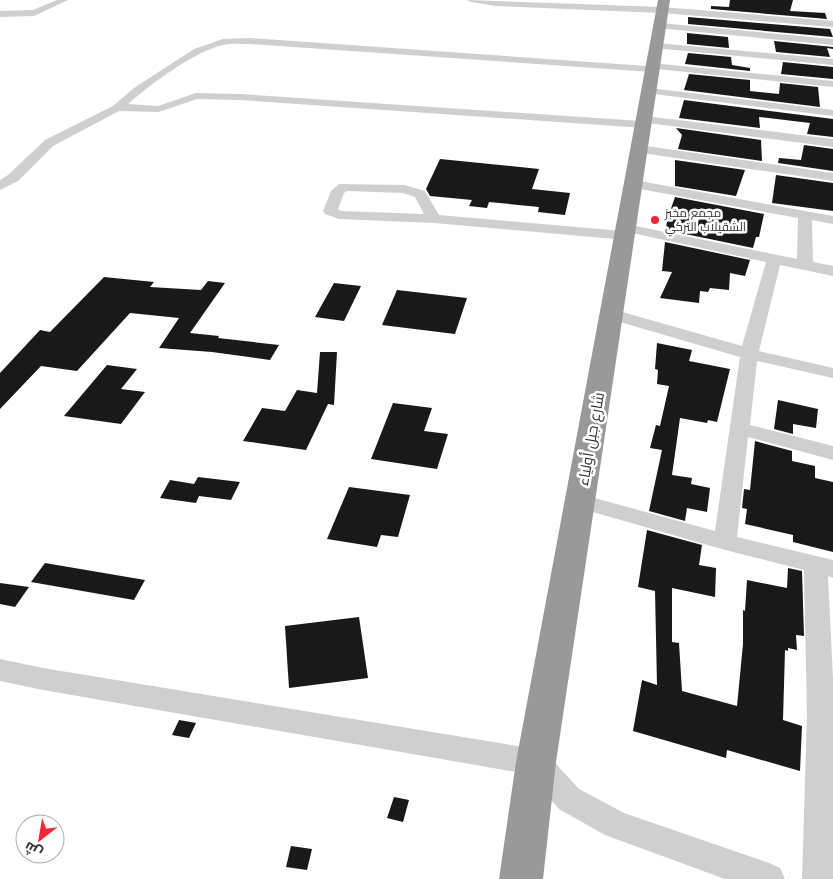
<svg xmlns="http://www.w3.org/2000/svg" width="833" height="879" font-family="Jost,Cairo,sans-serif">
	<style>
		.building { fill: #191919 }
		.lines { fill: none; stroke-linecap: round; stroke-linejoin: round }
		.street { fill: #cfcfcf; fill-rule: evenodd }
		.highway { fill: #999; fill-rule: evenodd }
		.poi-dot { fill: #f62637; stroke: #fff; stroke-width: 2 }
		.labels { text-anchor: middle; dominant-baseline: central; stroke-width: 5; stroke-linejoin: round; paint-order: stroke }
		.far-poi-label { font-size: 12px; fill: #323232; stroke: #fff; text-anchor: start }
		.street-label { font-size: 15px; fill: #323232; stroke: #fff }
	</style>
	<rect width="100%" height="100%" fill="#fff"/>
	<g class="building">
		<polygon points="730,0 793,0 790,11 825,13 827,19 711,9 711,6 729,7"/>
		<polygon points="688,17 830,29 833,37 688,24"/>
		<polygon points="687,33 728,37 729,48 687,44"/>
		<polygon points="774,41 833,47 833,49 827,48 830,57 776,52"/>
		<polygon points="688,53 731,57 732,65 750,68 750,71 685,64"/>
		<polygon points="783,62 833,67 833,79 781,74"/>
		<polygon points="689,74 750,80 750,91 779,94 780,83 818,87 820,107 684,90"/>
		<polygon points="684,100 833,119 833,137 807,134 810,123 759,117 760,128 679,118"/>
		<polygon points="676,128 761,140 762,161 678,149 682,135"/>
		<polygon points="804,145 833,149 833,171 778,163 779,158 801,160"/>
		<polygon points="440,159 539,169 532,189 570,193 565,215 538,212 539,207 489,202 487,208 469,206 472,200 430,196 426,189"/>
		<polygon points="675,160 745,170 736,196 675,186"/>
		<polygon points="776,175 833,183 833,211 772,203"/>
		<polygon points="675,197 764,214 759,237 756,237 753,248 666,230 667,220"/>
		<polygon points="665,242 750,260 745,276 730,273 729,290 710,288 708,292 700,291 699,303 660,298 672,272 662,271"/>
		<polygon points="104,277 154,282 150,287 201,290 208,281 225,283 190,333 219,336 218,338 279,345 270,360 212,352 159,348 179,318 130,313 77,371 41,366 0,409 0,373 40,330 50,332"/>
		<polygon points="334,283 361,286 344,321 315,317"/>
		<polygon points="397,290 467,298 455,334 382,325"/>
		<polygon points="657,343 692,350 689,361 730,369 717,422 708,420 707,423 680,418 672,475 692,478 691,484 710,488 707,512 687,508 685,521 649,511 662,450 650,448 656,425 660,426 669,386 657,384 658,370 655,369"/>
		<polygon points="320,352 337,352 334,405 328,404 306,450 243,441 262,408 285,411 297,390 317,393"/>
		<polygon points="107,365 137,369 121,389 145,392 121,424 64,416"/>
		<polygon points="778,400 818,409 816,428 793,424 793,434 774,429"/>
		<polygon points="393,403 432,408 424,431 448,434 437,469 371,459"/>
		<polygon points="755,441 792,451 792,461 815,466 815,478 833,482 833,552 793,542 793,535 745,524 747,509 742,508 744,489 750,490"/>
		<polygon points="198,477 240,482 231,500 199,496 196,503 160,498 170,480 194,484"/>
		<polygon points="349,487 410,495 398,537 381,535 377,547 327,539"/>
		<polygon points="647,530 702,545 699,565 716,568 715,597 672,588 672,642 679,643 682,691 737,706 743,644 743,610 745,611 747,580 787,588 788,568 802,571 804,636 796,635 797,650 788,648 788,651 785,650 783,720 802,726 800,771 727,750 726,758 633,731 642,680 657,685 655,591 638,587"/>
		<polygon points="45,563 145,580 134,600 31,582"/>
		<polygon points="0,583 29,587 15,607 0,604"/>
		<polygon points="359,617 368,678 289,688 285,626"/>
		<polygon points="179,720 196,723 189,738 172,735"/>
		<polygon points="394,797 409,800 403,822 387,818"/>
		<polygon points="291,846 312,849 307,870 286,867"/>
	</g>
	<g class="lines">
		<g class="street">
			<polygon points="57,0 68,0 34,16 0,17 0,11 33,10"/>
			<polygon points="467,0 662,7 833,21 833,27 662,13 496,6 471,2"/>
			<polygon points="660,23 833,39 833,45 657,28 657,24"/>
			<path d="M250 38 647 66 652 63 833 81V87L657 69 652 72 250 44C241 44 231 43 223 45 193 52 151 84 128 104L158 106 196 93 241 94 641 121 639 119 641 117 645 116 833 139V147L648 123 650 125 648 127 644 128 241 100 197 99 159 112 119 111 53 146 18 181 0 190V180L8 175 45 140 113 106 134 88 194 49 223 39Z"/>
			<polygon points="657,43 833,59 833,65 654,48 652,46"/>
			<polygon points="649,88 833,110 833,116 645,93 644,91"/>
			<polygon points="639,145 833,173 833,181 635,152 633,149"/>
			<path d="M634 180 833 216V224L812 220 813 262 833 266V276L780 265 759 351 833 368V378L757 361 750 425 833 446V460L748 437 737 537 833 560V578L828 576 833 678V879H802L807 714 804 570 725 550 572 506 569 501 572 496 580 494 715 531 740 357 606 318 604 314 606 310 612 309 742 346 766 262 632 233 633 236 631 239 626 240 434 223 339 219 325 214 323 211 331 191 339 184 404 185 425 191 439 215 622 231 619 228 621 225 626 224 797 259 798 218 629 187 627 184 629 181ZM347 191 403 193 415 197 424 214 341 211 338 209 344 193Z"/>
			<polygon points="0,659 43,668 536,749 546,753 579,789 624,813 769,863 780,868 785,879 725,879 605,835 559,809 528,774 43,690 0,681"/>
		</g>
		<polygon class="highway" points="658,0 670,0 556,762 543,879 499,879 516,762"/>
	</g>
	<circle class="poi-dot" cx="655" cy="220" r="5"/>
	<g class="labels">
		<g class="far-poi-label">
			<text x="665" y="213">مجمع مخبز<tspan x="665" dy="14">الشقيلاب التركي</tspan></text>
		</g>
		<g class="street-label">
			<text transform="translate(591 439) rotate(-80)">شارع جبل أولياء</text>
		</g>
	</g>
	<g transform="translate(40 839) rotate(211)"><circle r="24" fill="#ffffff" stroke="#adadad"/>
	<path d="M0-4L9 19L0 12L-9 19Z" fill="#f62637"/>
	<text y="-8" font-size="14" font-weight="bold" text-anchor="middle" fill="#323232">ش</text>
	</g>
</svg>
